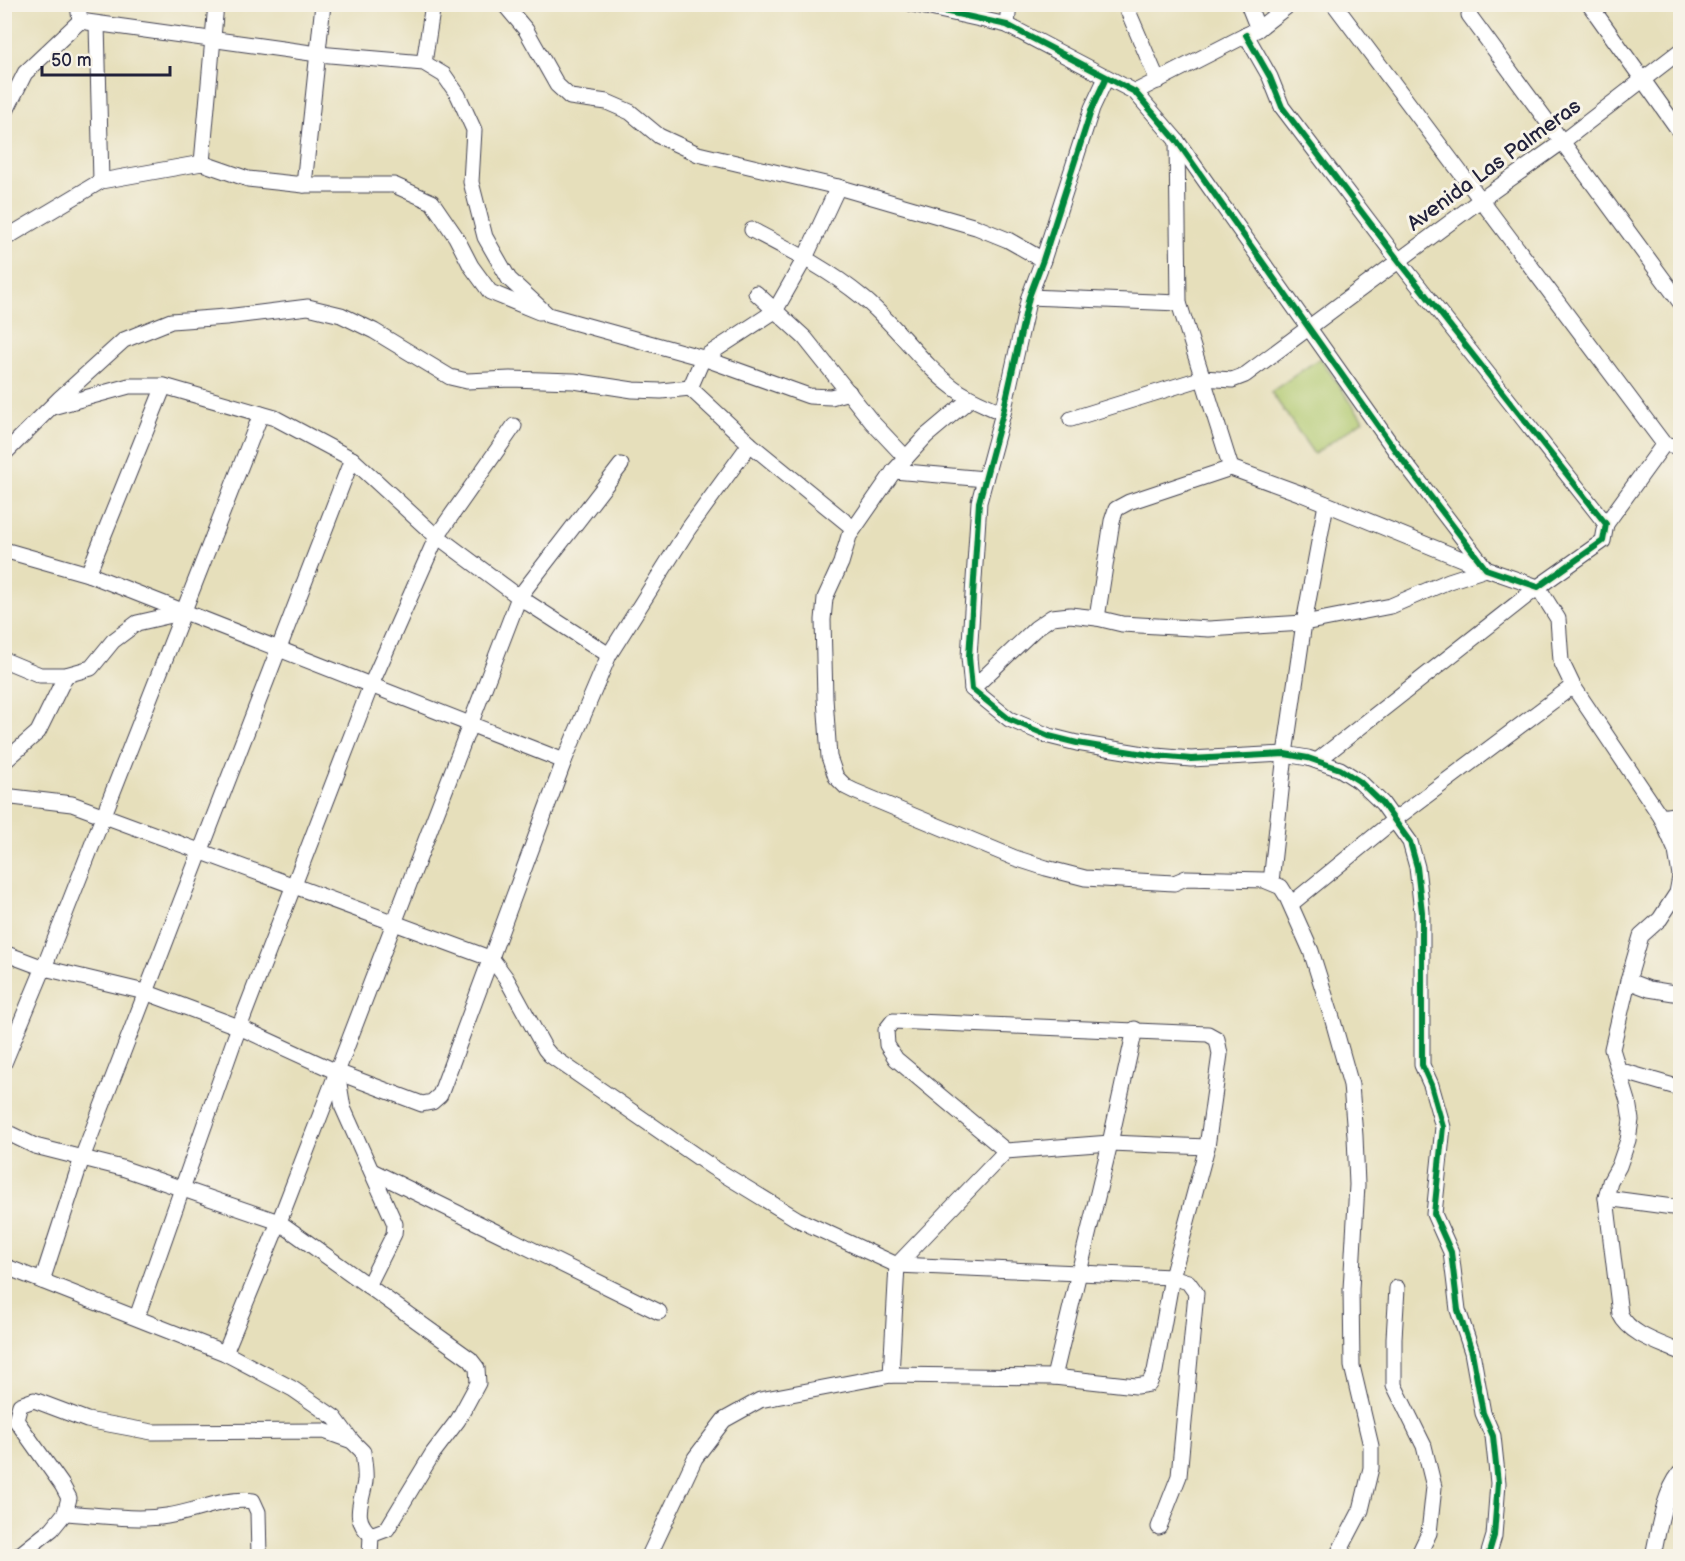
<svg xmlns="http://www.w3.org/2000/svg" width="1685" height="1561" font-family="'Balsamiq Sans',sans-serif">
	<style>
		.green { fill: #b1c96f; stroke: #6a7655; stroke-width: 1.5 }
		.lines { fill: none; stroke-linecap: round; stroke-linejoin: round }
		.street-casing { stroke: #3f3e4e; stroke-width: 17 }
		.street { stroke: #fff; stroke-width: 15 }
		.cycleway-casing { stroke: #f7f3e8; stroke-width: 10 }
		.cycleway { stroke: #00873e; stroke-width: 6 }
		.labels { text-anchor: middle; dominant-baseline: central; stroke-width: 6; stroke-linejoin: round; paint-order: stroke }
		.street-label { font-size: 21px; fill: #22223b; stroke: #f7f3e8 }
	</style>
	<rect width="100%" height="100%" fill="#f7f3e8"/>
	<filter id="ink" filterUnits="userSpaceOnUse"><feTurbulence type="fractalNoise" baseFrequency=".0167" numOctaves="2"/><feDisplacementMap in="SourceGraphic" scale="12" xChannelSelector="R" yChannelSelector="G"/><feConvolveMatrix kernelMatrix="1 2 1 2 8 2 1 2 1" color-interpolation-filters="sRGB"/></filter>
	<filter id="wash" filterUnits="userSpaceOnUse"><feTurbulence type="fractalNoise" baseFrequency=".008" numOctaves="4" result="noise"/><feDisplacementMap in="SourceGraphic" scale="24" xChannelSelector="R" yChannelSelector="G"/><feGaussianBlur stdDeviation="1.35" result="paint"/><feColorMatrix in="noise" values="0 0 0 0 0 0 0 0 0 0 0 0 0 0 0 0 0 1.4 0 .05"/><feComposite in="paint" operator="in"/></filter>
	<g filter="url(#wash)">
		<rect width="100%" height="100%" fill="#e6dfbb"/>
		<polygon class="green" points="1320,358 1363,420 1314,454 1271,392"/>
	</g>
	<g filter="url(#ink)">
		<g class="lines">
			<g class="street-casing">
				<g id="street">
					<polyline points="78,4 80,21"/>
					<polyline points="504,4 526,30 557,85 570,97 607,102 630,112 659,136 698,154 838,187 976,227 1008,240 1043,260"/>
					<polyline points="912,4 1007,25 1135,92 1177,141 1395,450 1486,569 1538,587 1603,541 1606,524 1399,261 1282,107 1270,77 1246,35"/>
					<polyline points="1125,4 1158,81"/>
					<polyline points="1248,4 1258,29"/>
					<polyline points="1334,4 1664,444 1680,447"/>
					<polyline points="1589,4 1680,132"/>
					<polyline points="1469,15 1680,302"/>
					<polyline points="80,21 318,54 424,63 444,75 458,95 474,130 471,182 485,237 509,279 548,315 703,358 809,396 831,397 849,392"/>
					<polyline points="97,24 101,181"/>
					<polyline points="1007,25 1009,4"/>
					<polyline points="424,63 433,4"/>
					<polyline points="1106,78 1092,108 1043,260 1029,297 1003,413 979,502 969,657 972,689 1009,719 1049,736 1077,743 1156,756 1191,759 1285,754 1308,758 1340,769 1359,781 1382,803 1410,842 1417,867 1422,912 1422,1065 1431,1085 1443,1127 1434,1214 1451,1252 1458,1310 1472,1352 1483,1413 1493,1436 1498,1483 1494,1536 1488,1556"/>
					<polyline points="1135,92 1258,29 1290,4"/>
					<polyline points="4,115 25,73 80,21"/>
					<polyline points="1177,141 1179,303 1231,468"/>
					<polyline points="202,163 216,4"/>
					<polyline points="304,185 323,4"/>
					<path d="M752 230C790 250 828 269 862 297 895 323 921 364 954 388 969 399 986 405 1003 413"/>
					<polyline points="4,239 101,181 202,163 248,179 304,185 394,185 432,202 456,237 471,266 490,292 539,312"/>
					<polyline points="756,293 805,338 872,422 906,458"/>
					<polyline points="1029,297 1179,303"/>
					<polyline points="690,388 703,358 775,311 805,258 838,187"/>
					<polyline points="690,388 750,444 853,528"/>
					<polyline points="970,399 926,436 894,471 849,536 841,563 825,598 823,620 825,698 829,757 836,777 846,787 854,791 1015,858 1046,868 1085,878 1174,883 1186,878 1264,880 1281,887 1286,895 1311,951 1333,1021 1351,1085 1355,1136 1357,1185 1351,1289 1352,1366 1371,1446 1371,1468 1361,1510 1337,1556"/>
					<polyline points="52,407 129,386 164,386 275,418 352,459 429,530 519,597 609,655"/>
					<polyline points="1071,419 1203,378 1232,380 1245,375 1479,201 1562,142 1680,51"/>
					<polyline points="4,454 60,398 124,340 171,321 226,317 308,307 341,315 374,331 450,377 467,381 510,379 574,381 633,390 661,391 690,388"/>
					<polyline points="894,471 985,479"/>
					<polyline points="1606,524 1664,444"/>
					<polyline points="4,550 88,574 564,761"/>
					<polyline points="88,574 164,386"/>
					<polyline points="1097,618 1112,521 1116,509 1129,502 1231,468 1302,494 1486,569"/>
					<polyline points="4,660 40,675 66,675 91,668 113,641 137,623 185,612"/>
					<polyline points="972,689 1036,628 1052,617 1070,615 1097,618 1122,624 1209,629 1304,623 1391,606 1449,581 1486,569"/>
					<polyline points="1317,761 1538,587 1558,619 1561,661 1573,686 1661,817 1676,851 1680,875"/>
					<polyline points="4,762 38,732 66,675"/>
					<polyline points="4,796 72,804 492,959 506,978 545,1049 550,1055 712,1167 797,1219 897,1265 1172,1277 1188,1282 1196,1293 1179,1476 1159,1527"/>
					<polyline points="1661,817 1680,814"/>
					<polyline points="1680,877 1677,893 1660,919 1641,936 1628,981 1649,989 1680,994"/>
					<polyline points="1271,882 1285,754 1304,623 1326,504"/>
					<polyline points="1291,904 1394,820 1573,686"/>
					<polyline points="4,953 44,968 145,992 239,1027 337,1072 422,1104 432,1102 440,1095 564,761 609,655 689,528 750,444"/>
					<path d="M1628 981 1612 1049 1628 1101 1631 1120 1628 1140 1619 1166 1610 1182 1606 1198 1620 1314C1630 1335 1660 1343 1680 1352"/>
					<polyline points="4,1063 47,960 261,414"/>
					<polyline points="1618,1070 1680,1088"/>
					<path d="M4 1131 35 1146 122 1168 279 1222 470 1359 477 1368 478 1383 458 1420 433 1453 387 1529 371 1535C351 1518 362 1503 365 1481 366 1472 364 1462 363 1452L352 1441 324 1431 152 1432 87 1420 34 1400 20 1405 16 1420 62 1485 69 1498 65 1513 52 1529 18 1556"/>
					<polyline points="372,1171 659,1312"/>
					<polyline points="1606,1198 1680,1208"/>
					<polyline points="4,1266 225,1353 293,1389 335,1418 352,1441"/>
					<polyline points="42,1281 82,1158 352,459"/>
					<polyline points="368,1286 394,1234 395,1224 343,1108 337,1072 519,597 621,465"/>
					<polyline points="1397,1288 1394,1338 1394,1385 1424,1446 1434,1487 1429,1533 1418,1556"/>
					<polyline points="137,1317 235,1038 371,685 437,536 514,426"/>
					<polyline points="225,1353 279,1222 337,1072"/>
					<polyline points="891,1375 897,1265 1006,1151 1110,1143 1207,1147"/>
					<polyline points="1054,1377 1110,1143 1135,1029"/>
					<path d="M65 1513C98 1515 134 1521 167 1516 196 1512 224 1497 253 1501L258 1512 259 1556"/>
					<polyline points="370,1556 371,1535"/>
					<polyline points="649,1556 695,1458 724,1420 760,1400 891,1375 1054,1377 1136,1386 1149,1384 1155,1371 1172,1277 1207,1147 1220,1054 1217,1039 1208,1034 893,1021 886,1030 887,1045 896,1059 1006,1151"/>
					<path d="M1653 1556C1659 1529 1663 1495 1680 1473"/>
				</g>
			</g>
			<use href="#street" class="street"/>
			<g class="cycleway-casing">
				<g id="cycleway">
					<polyline points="912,4 1007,25 1135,92 1177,141 1395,450 1486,569 1538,587 1603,541 1606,524 1399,261 1282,107 1270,77 1246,35"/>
					<polyline points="1106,78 1092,108 1043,260 1029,297 1003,413 979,502 969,657 972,689 1009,719 1049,736 1077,743 1156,756 1191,759 1285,754 1308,758 1340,769 1359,781 1382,803 1410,842 1417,867 1422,912 1422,1065 1431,1085 1443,1127 1434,1214 1451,1252 1458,1310 1472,1352 1483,1413 1493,1436 1498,1483 1494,1536 1488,1556"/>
				</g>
			</g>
			<use href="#cycleway" class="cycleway"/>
		</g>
	</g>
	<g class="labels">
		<g class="street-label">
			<text transform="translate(1494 165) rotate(-36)">Avenida Las Palmeras</text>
		</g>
	</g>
	<rect width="1685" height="1561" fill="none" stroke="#f7f3e8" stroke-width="24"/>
	<path d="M42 66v9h128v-9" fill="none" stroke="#22223b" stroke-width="3"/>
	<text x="51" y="66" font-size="18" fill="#22223b" stroke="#f7f3e8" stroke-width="4.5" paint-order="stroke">50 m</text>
</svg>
